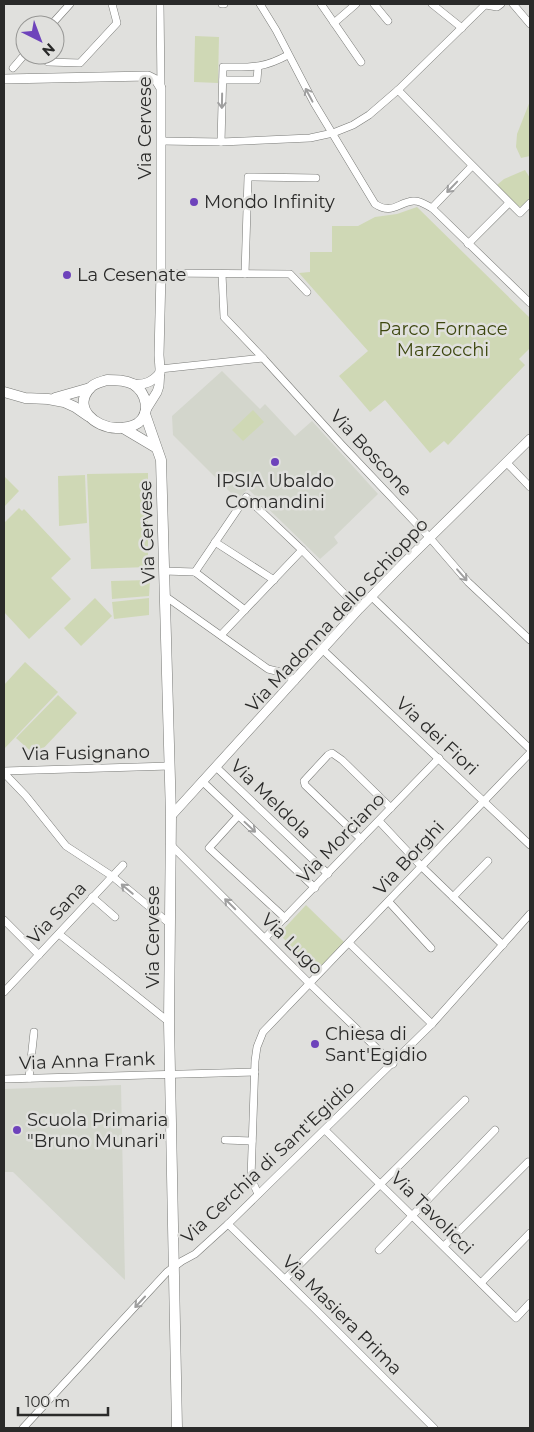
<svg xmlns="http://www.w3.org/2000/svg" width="534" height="1432" font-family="Montserrat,sans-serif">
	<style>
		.built { fill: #d3d6cc }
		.green { fill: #cfd8b5 }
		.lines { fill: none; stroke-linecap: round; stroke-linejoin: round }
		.minor-casing { stroke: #797a77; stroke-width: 8 }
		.tertiary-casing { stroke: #797a77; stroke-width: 10 }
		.secondary-casing { stroke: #797a77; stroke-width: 11 }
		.minor { stroke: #fff; stroke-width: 7 }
		.tertiary { stroke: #fff; stroke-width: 9 }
		.secondary { stroke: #fff; stroke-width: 10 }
		.oneway { stroke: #9f9f9f }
		.poi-dot { fill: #6e43bb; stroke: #e0e0dd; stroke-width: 2 }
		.labels { text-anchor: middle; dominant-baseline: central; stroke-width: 5; stroke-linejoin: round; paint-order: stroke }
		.street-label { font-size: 18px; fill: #2a2a29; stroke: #e0e0dd }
		.poi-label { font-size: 18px; fill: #2a2a29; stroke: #e0e0dd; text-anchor: start }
		.park-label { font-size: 18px; fill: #3d470f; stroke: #e0e0dd }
	</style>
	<rect width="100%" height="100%" fill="#e0e0dd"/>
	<g class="built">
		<polygon points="222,371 260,409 265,404 295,436 312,421 378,494 334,537 338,543 320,559 248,489 237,499 173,435 172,416"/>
		<polygon points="121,1085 125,1280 13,1172 4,1172 4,1089"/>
	</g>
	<g class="green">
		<polygon points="195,36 219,37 218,83 194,82"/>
		<polygon points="530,101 530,156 521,158 516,147 517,134"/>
		<path d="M525 170 530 178V200C526 204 523 208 517 206L497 185 504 179Z"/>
		<polygon points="417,207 530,318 530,348 519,359 525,365 448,445 444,441 430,453 385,400 370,412 339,376 368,351 299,273 310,272 310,252 332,252 332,226 358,226 375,217 397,214"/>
		<polygon points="253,410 264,422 243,441 232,430"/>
		<polygon points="148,473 148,567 91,569 87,474"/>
		<polygon points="85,475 87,523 59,526 58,476"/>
		<polygon points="4,476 19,491 4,507"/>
		<polygon points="19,508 22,511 24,509 71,559 51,578 71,599 29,639 4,612 4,523"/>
		<polygon points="150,580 149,596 112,599 111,581"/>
		<polygon points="95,598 112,616 81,646 64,628"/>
		<polygon points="149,598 149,615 114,619 112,602"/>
		<polygon points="25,662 58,692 4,749 4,685"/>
		<polygon points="58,695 77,713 36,756 16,738"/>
		<polygon points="306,905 344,942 316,971 279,934"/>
	</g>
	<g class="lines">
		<g class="minor-casing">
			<g id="minor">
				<polyline points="160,4 161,88"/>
				<polyline points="222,4 224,4"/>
				<path d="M260 4 276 30 314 103 375 204C392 215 397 203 413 201 420 200 426 205 432 208L530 303"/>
				<polyline points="321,4 361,62"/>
				<polyline points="374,4 388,21"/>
				<polyline points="432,4 462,28"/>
				<polyline points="513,4 530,24"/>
				<polyline points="486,5 497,7 501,4"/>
				<polyline points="334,23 356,4"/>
				<polyline points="51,25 70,4"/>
				<polyline points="40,55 48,62 80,63 117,23 112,4"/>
				<polyline points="13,68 25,54"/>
				<polyline points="223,80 257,80 258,67"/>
				<polyline points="398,90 450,143 520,213 530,203"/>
				<polyline points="161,141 221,142 310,138 333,133 353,125 369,115 398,90 486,4"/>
				<path d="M221 142 223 67C251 67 262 69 288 55"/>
				<polyline points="432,208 472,166"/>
				<polyline points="468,244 509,203"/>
				<polyline points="161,273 290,274 307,292"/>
				<polyline points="222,274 224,317 263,358"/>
				<polyline points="245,274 248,177 316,178"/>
				<polyline points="160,369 263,358 341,444 430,538 468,582 530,640"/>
				<polyline points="507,463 530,487"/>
				<polyline points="215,542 274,580"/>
				<polyline points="164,571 195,572"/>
				<polyline points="195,572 246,497 302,550 359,609"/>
				<polyline points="195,572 245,610"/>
				<polyline points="165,596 268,669 284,673 295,681"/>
				<polyline points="372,597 530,749"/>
				<polyline points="221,635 302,550"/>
				<polyline points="323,650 530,845"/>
				<polyline points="216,767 328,874"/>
				<polyline points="4,771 170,766"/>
				<polyline points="4,773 26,796 66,846 112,876 170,924"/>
				<polyline points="202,781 315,888"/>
				<polyline points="238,816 209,848 285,918"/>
				<polyline points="379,821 422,867 503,945"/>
				<polyline points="361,839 305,785 304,781 328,755 332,753 342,760 391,808"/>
				<polyline points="170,844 310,984 393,1064"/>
				<polyline points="92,897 115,917"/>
				<polyline points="453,897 488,861"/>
				<polyline points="389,902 431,948"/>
				<polyline points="4,920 39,955"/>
				<polyline points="59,934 169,1022"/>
				<polyline points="265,938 439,758"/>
				<polyline points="349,943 432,1024"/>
				<polyline points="4,992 123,865"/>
				<polyline points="29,1078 34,1032"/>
				<polyline points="4,1079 255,1072"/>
				<polyline points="325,1130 516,1318 530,1303"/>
				<polyline points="225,1140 252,1141"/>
				<polyline points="258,1194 251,1178 255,1061 257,1047 263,1032 530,753"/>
				<polyline points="228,1224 314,1308 434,1428"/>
				<polyline points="444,1246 528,1162"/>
				<polyline points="379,1250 495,1130"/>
				<polyline points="285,1279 465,1100"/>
				<polyline points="481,1283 530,1233"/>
				<polyline points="23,1428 167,1272 182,1261 195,1254 228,1224 432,1024 530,914"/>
			</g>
		</g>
		<g class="tertiary-casing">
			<g id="tertiary">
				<polyline points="4,79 148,76 156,80 161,88 161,273 159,355 160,369 159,386 157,392 147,408"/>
				<path d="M133 384C146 385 152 382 160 373"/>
				<polyline points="171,816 359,609 404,563 530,439"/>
			</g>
		</g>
		<g class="secondary-casing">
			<g id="secondary">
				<path d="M107 380C116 380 125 380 133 384 147 393 151 413 138 423 131 428 123 428 116 428 95 427 72 408 90 388 94 383 101 382 107 380Z"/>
				<polyline points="4,392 25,398 48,399 64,402 75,407 88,416"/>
				<polyline points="55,398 90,388"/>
				<polyline points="145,414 161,460 171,816 169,1022 177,1428"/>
				<polyline points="123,428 155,447"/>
			</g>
		</g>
		<use href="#minor" class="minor"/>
		<use href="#tertiary" class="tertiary"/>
		<use href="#secondary" class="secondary"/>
	</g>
	<defs><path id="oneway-shaft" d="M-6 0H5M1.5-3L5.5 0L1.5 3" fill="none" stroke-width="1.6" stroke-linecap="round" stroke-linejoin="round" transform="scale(1.25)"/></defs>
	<g class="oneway">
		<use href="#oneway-shaft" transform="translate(309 95) rotate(-118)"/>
		<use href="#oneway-shaft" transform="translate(222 101) rotate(91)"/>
		<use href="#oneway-shaft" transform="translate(452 187) rotate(134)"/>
		<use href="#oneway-shaft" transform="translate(462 575) rotate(49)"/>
		<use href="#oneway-shaft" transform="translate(250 827) rotate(43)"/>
		<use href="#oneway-shaft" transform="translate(127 889) rotate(-140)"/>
		<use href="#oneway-shaft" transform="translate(230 904) rotate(-135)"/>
		<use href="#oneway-shaft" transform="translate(140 1302) rotate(133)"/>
	</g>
	<g class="poi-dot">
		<circle cx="194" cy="202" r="5"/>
		<circle cx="67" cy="275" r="5"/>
		<circle cx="275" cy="462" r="5"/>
		<circle cx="315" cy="1044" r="5"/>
		<circle cx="17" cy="1130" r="5"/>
	</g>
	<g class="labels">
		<g class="street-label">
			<text transform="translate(145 128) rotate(-90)">Via Cervese</text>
			<text transform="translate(371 453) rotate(47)">Via Boscone</text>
			<text transform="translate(147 532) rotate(-92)">Via Cervese</text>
			<text transform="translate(337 615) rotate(-47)">Via Madonna dello Schioppo</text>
			<text transform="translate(437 736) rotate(43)">Via dei Fiori</text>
			<text transform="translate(86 753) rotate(-1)">Via Fusignano</text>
			<text transform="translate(271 799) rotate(44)">Via Meldola</text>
			<text transform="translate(341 838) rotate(-46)">Via Morciano</text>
			<text transform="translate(409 858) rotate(-47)">Via Borghi</text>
			<text transform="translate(57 913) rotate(-47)">Via Sana</text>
			<text transform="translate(153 937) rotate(-90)">Via Cervese</text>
			<text transform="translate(292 944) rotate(45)">Via Lugo</text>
			<text transform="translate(87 1061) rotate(-2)">Via Anna Frank</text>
			<text transform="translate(268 1162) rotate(-43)">Via Cerchia di Sant'Egidio</text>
			<text transform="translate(432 1213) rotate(45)">Via Tavolicci</text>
			<text transform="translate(342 1315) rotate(45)">Via Masiera Prima</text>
		</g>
		<g class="poi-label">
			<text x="204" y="202">Mondo Infinity</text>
			<text x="77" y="275">La Cesenate</text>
			<text x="275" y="481" text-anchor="middle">IPSIA Ubaldo<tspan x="275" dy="21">Comandini</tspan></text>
			<text x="325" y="1034">Chiesa di<tspan x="325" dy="21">Sant'Egidio</tspan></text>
			<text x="27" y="1120">Scuola Primaria<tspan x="27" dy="21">"Bruno Munari"</tspan></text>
		</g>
		<g class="park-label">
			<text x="443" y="329">Parco Fornace<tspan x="443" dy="21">Marzocchi</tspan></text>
		</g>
	</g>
	<rect width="534" height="1432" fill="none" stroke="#2a2a29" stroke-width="10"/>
	<g transform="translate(40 40) rotate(138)"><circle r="24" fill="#e0e0dd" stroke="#979795"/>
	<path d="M0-4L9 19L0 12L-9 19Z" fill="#6e43bb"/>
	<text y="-8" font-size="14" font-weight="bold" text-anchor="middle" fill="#2a2a29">N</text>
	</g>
	<path d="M18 1407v8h90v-8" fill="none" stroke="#2a2a29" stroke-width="2.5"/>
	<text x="25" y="1407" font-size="15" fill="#2a2a29" stroke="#e0e0dd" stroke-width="4" paint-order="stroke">100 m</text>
</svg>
